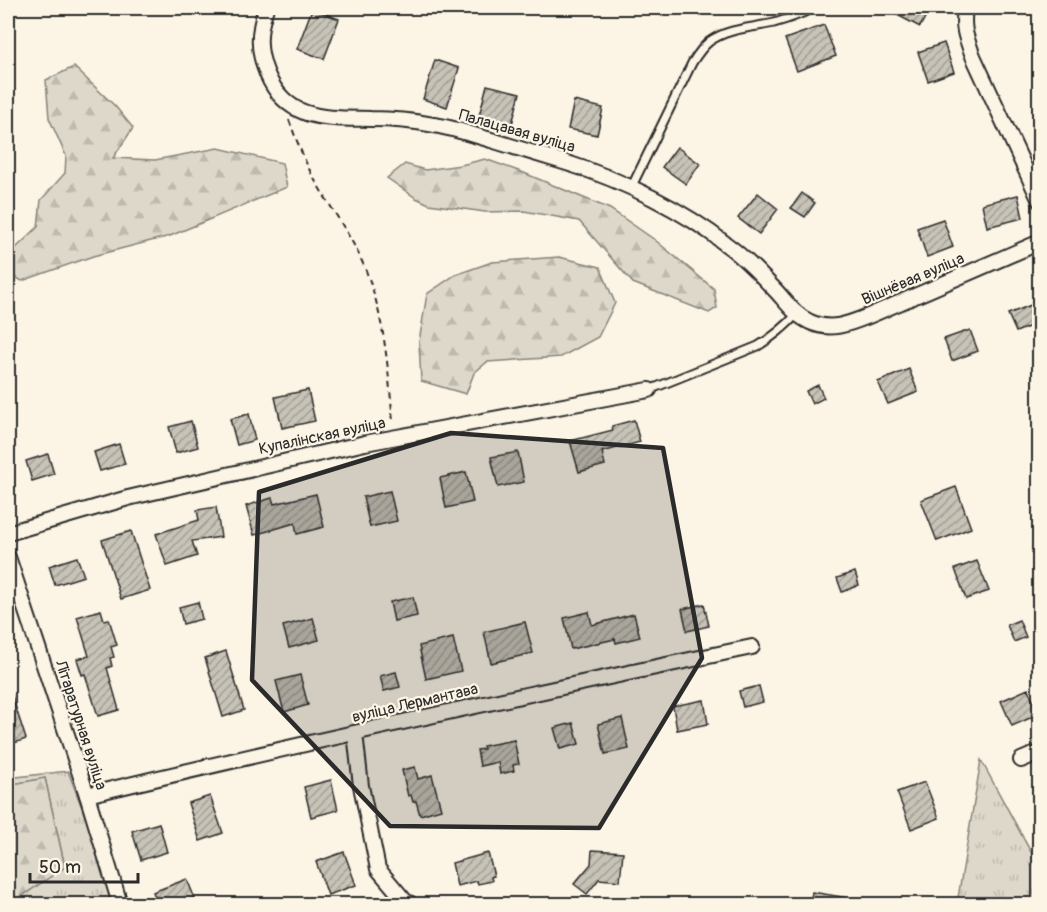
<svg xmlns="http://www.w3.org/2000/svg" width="1047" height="912" font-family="Pangolin,sans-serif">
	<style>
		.grass { fill: url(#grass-tufts); stroke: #84827a; stroke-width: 1.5 }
		.forest { fill: url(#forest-firs); stroke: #84827a; stroke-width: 1.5 }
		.building { fill: url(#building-hatch); stroke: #2b2b2b; stroke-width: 1.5 }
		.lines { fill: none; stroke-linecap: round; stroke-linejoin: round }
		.lane-casing { stroke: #2b2b2b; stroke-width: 11 }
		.street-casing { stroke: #2b2b2b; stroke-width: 18 }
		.path { stroke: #2b2b2b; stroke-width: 2; stroke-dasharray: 6 4.5; stroke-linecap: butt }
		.lane { stroke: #fcf5e5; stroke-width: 7 }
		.street { stroke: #fcf5e5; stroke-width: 14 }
		.marked { fill: #2b2b2b; fill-opacity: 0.2; stroke: #2b2b2b; stroke-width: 4.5; stroke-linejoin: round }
		.labels { text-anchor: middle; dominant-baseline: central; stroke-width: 4.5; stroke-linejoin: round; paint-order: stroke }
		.street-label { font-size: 16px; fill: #2b2b2b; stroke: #fcf5e5 }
	</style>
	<defs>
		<pattern id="grass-tufts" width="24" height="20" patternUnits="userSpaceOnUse" patternTransform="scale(1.5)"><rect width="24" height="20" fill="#ded8ca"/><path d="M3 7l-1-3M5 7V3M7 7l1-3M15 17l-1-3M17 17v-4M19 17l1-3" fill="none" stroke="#bfbaae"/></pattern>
		<pattern id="forest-firs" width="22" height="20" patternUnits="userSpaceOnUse" patternTransform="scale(1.5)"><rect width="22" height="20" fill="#ded8ca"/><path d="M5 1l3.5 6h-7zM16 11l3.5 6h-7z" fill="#bfbaae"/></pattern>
		<pattern id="building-hatch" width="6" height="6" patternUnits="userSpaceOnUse" patternTransform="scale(1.5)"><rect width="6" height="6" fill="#c8c3b7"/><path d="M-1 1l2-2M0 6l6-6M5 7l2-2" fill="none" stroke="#a39f95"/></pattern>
	</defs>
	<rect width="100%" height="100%" fill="#fcf5e5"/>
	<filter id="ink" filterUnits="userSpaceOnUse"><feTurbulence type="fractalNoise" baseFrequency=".0167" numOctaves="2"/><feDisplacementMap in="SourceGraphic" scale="12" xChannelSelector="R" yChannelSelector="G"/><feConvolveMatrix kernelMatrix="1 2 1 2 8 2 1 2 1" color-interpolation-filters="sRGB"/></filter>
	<g filter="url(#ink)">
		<g class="grass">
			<polygon points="981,760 1039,867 1039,904 957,904"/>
			<polygon points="68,771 118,903 115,904 10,904 65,867 45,778 8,785 8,778"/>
		</g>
		<g class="forest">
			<polygon points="74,67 115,106 133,128 113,158 155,160 218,148 282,163 287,187 170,236 93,256 22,281 8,273 8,260 16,248 38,227 41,200 65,173 66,156 49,118 46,80"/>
			<polygon points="485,159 524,173 610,209 655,240 714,289 717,308 709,313 633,283 579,221 524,211 485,212 429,204 416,198 387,178 405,164 425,170 461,165"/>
			<polygon points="559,257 600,267 615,303 598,337 561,357 487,362 474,373 466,394 421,381 419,342 427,294 455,275 492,262"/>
			<polygon points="45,778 65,867 10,904 8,904 8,785"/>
		</g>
		<g class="building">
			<polygon points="884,8 930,8 920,27"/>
			<polygon points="312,9 339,19 324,59 297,49"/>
			<polygon points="824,25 836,56 797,71 785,39"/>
			<polygon points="944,43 954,72 928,81 918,52"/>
			<polygon points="435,60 459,68 447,107 423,99"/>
			<polygon points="487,85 520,93 512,124 479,116"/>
			<polygon points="574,101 603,108 597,135 568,129"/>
			<polygon points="677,147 700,164 686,184 662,167"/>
			<polygon points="758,193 778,209 759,234 738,218"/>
			<polygon points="802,193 815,203 805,217 791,208"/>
			<polygon points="1018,195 1023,218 987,227 982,204"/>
			<polygon points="943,219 953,247 927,257 917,228"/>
			<polygon points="1031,305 1038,323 1016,332 1008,314"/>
			<polygon points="970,330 978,351 952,361 944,339"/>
			<polygon points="909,369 918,392 888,404 878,382"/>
			<polygon points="818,385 824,398 812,404 806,391"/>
			<polygon points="308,390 315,421 282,428 275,397"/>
			<polygon points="249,414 255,440 237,445 230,419"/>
			<polygon points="634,420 640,442 602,452 605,465 579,472 570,441 613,430 612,426"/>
			<polygon points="191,421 198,447 176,453 169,427"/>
			<polygon points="119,444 125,464 100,471 94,452"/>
			<polygon points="518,452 524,482 498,487 491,457"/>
			<polygon points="48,454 54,474 32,481 26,461"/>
			<polygon points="466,472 473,502 446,508 440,478"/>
			<polygon points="956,487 971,528 937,541 921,500"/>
			<polygon points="390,491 397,521 370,527 363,497"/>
			<polygon points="316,494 324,527 297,534 295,523 254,535 246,506 272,498 274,504"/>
			<polygon points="216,507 221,537 192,541 197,556 167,566 156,534 199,520 197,510"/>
			<polygon points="131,531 150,590 121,599 102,540"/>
			<polygon points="77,557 84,576 55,585 49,566"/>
			<polygon points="977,561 989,591 966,599 955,569"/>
			<polygon points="855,572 859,585 842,592 837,578"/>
			<polygon points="413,597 417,616 394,621 390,602"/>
			<polygon points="198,602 202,619 183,624 179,607"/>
			<polygon points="704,604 709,626 687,631 682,609"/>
			<polygon points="101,610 104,620 109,619 117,645 111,647 114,657 110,658 112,666 107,668 119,710 98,716 85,674 82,675 77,659 89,656 77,617"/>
			<polygon points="589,612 592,625 634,614 640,637 616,643 615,639 571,649 564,618"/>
			<polygon points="313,618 319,640 289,648 283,626"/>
			<polygon points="1019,620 1026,637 1014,642 1007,625"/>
			<polygon points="525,622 533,653 491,663 484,632"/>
			<polygon points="453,638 461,671 426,679 419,646"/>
			<polygon points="226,651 244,710 223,717 205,658"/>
			<polygon points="396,672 400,687 384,691 380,676"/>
			<polygon points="300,675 308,705 284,712 276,681"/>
			<polygon points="759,686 763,702 743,707 739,691"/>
			<polygon points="1028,689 1039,714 1012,726 1001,701"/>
			<polygon points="8,690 10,690 26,739 8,745"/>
			<polygon points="704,700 708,724 677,730 673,706"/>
			<polygon points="622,718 629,749 605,754 598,724"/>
			<polygon points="573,723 579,744 560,749 554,728"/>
			<polygon points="514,740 519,764 513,765 514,771 500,774 498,762 480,766 477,750 484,749 483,746"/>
			<polygon points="415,767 418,779 432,775 441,809 420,815 416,801 413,802 411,795 408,796 402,770"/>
			<polygon points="331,780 338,810 311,817 304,787"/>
			<polygon points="925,782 939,818 911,829 897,792"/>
			<polygon points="210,796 223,833 200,841 188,803"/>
			<polygon points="159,823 167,852 141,860 132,831"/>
			<polygon points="592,850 623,852 620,881 599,879 587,894 574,884 591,864"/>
			<polygon points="344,852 356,885 328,895 316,862"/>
			<polygon points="488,853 494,876 491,877 492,881 478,884 477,881 457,886 452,863"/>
			<polygon points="187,879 197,904 158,904 153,892"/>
			<polygon points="812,892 849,898 848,904 810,904"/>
		</g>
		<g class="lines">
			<g class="lane-casing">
				<g id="lane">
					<path d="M631 188 692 63C697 55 702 47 710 41 729 28 752 28 774 23 788 19 801 14 814 8"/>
					<path d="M649 390 758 346C773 337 785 327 797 314"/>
				</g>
			</g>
			<g class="street-casing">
				<g id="street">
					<path d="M266 8C258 32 257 49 267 74 287 122 327 118 371 119 392 119 414 121 434 125 454 128 473 135 491 140 518 148 544 156 570 164 622 180 685 211 727 245 745 258 761 275 777 292 787 303 796 316 810 322 831 332 851 323 871 315L1040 242"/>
					<path d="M965 8C962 29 966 37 973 56L1040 201"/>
					<polyline points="8,533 128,498 365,443 649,390"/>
					<polyline points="8,557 87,795 120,904"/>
					<polyline points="355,733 361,786 378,869 405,901 411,904"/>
					<polyline points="1021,760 1040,752"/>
					<path d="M87 795C308 742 530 693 752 647"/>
				</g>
			</g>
			<path class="path" d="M289 120C296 139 303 157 312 175 329 206 350 233 364 266 385 315 388 370 393 422"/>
			<use href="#lane" class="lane"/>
			<use href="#street" class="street"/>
		</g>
	</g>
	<path class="marked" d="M451 433 663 448 702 658 599 828 390 826 252 680 259 492Z"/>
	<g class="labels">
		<g class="street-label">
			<text transform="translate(517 131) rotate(16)">Палацавая вуліца</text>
			<text transform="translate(913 279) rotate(-23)">Вішнёвая вуліца</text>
			<text transform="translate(322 436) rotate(-12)">Купалінская вуліца</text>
			<text transform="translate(415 703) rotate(-13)">вуліца Лермантава</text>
			<text transform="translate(81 725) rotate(72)">Літаратурная вуліца</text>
		</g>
	</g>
	<rect width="1047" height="912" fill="none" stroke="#fcf5e5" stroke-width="30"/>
	<rect x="15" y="15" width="1017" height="882" fill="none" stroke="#2b2b2b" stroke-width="2" filter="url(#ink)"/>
	<path d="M30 873v9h108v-9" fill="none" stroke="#2b2b2b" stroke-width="3"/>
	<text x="39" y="873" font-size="18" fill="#2b2b2b" stroke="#fcf5e5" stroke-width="4.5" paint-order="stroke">50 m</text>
</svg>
